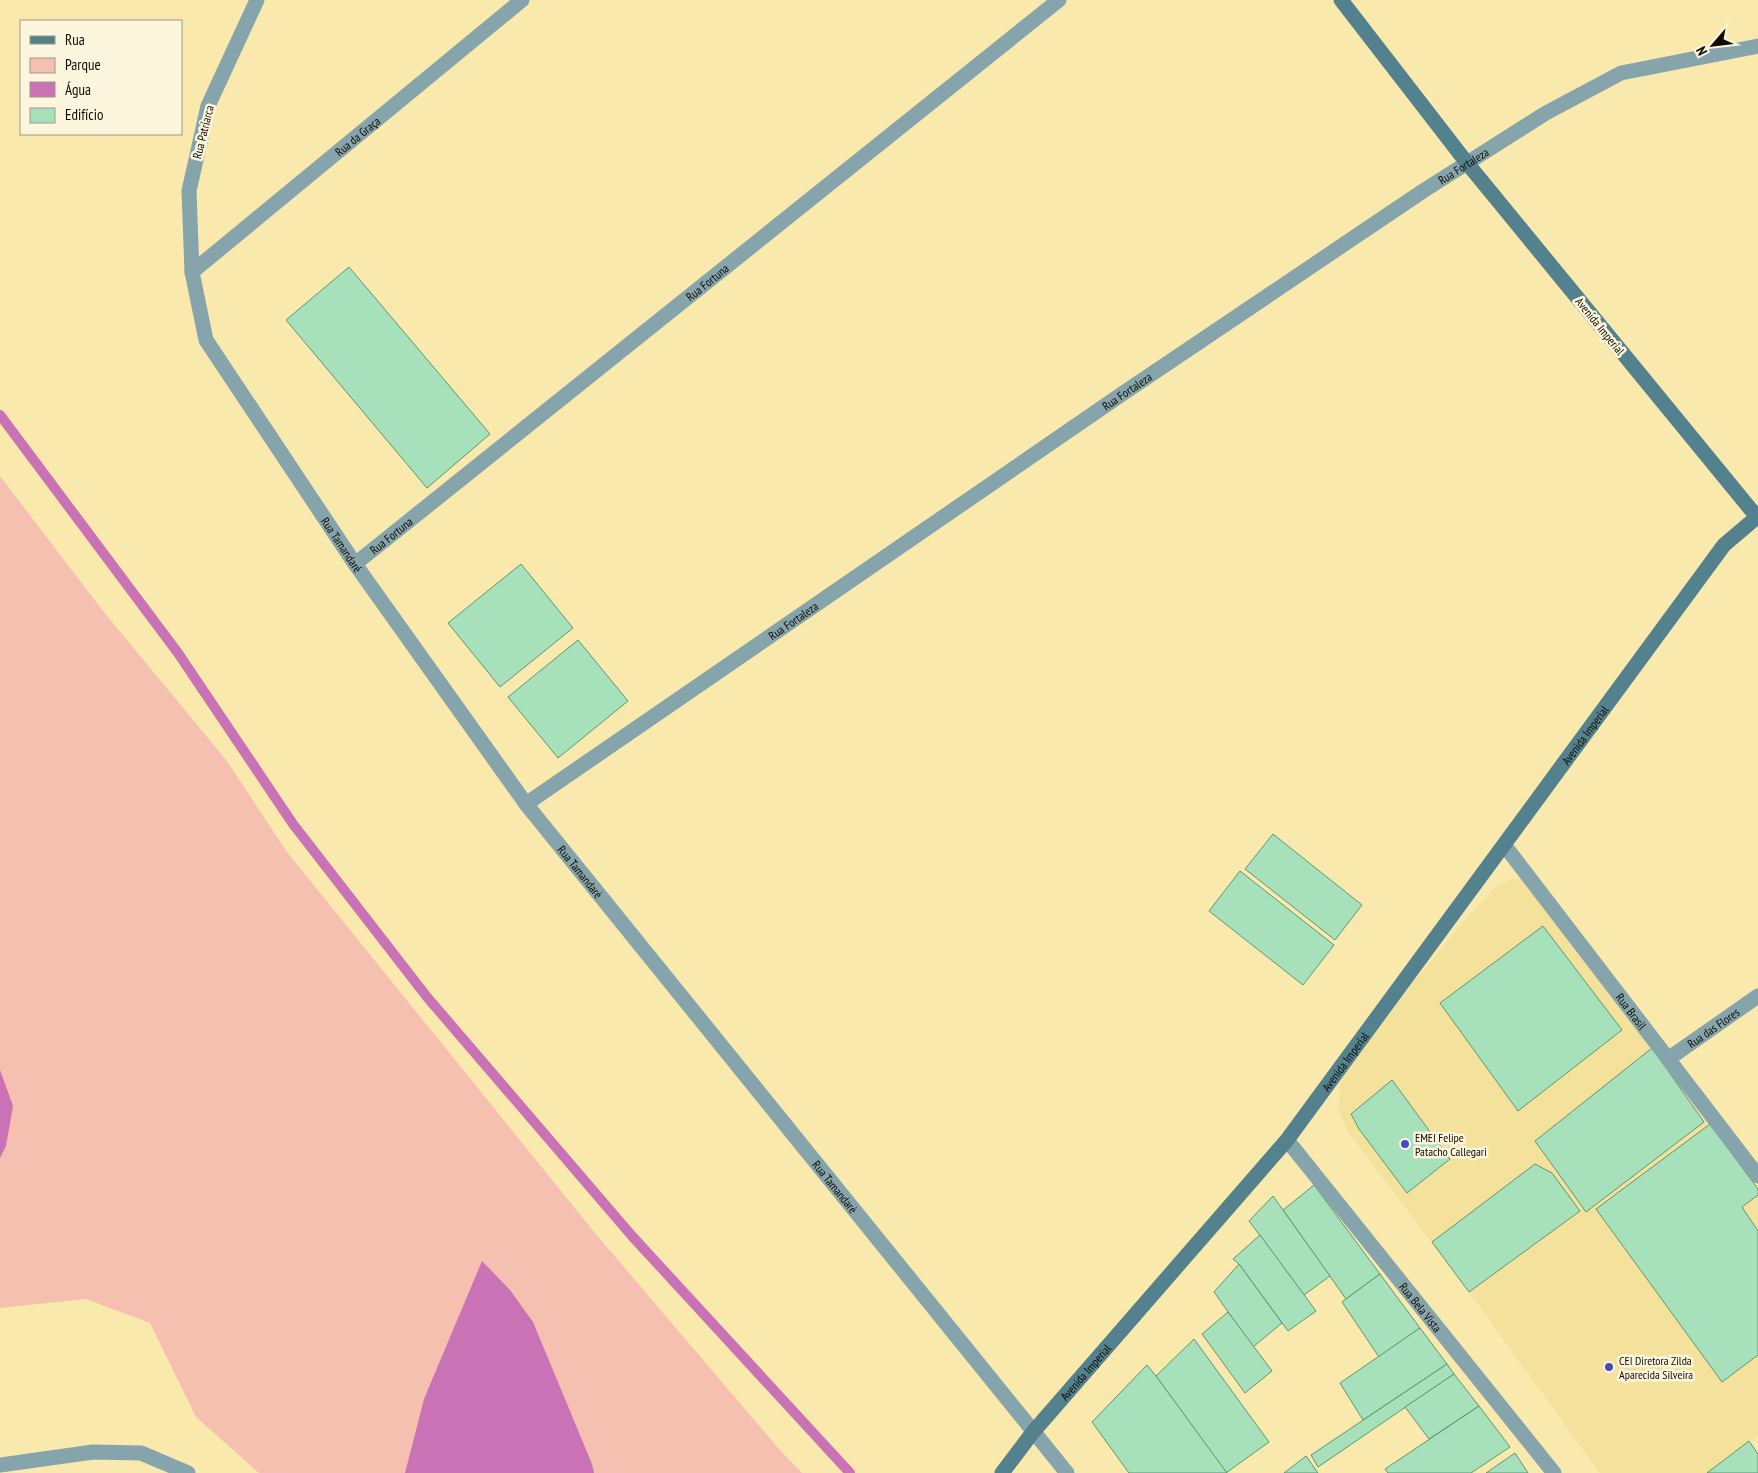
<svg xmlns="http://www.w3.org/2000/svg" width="1758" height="1473" font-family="'PT Sans Narrow',sans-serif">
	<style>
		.built { fill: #f3e19c }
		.green { fill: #f6c0b1 }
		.water { fill: #c973b6 }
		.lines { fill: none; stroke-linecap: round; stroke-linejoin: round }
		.stream { stroke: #c973b6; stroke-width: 10 }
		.building { fill: #a7e1bb; stroke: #5d9572 }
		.lane { stroke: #85a4ac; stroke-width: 15 }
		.street { stroke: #85a4ac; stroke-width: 15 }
		.secondary { stroke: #53828e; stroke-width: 15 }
		.poi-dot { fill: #464ac0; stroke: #fcf6de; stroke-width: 2 }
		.labels { text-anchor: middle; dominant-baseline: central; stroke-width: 5; stroke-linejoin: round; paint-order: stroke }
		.street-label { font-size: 12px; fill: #110b00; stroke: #fcf6de }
		.poi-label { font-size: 12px; fill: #110b00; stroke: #fcf6de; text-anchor: start }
	</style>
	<rect width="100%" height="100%" fill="#f9e9ac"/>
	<polygon class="built" points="1512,879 1524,880 1647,1038 1758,1185 1758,1435 1707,1473 1600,1473 1469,1292 1348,1132 1339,1111 1340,1083 1348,1069 1415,980 1471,913 1497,886"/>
	<polygon class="green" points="0,476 103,611 227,761 287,852 595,1233 779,1449 802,1473 259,1473 196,1417 150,1323 86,1299 0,1308"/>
	<g class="water">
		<polygon points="0,1070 13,1106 6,1146 0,1158"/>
		<polygon points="482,1261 510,1290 533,1322 592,1464 594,1473 405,1473 424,1399"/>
	</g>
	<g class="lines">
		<polyline class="stream" points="0,415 178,653 293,824 427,997 632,1236 850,1473"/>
	</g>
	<g class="building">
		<polygon points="349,267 490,434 427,488 286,320"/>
		<polygon points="521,564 573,628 500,687 448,623"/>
		<polygon points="578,640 628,701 558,758 508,697"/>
		<polygon points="1273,834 1362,905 1335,940 1245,869"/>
		<polygon points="1240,871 1334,945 1303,985 1209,911"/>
		<polygon points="1543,926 1622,1030 1518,1111 1440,1003"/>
		<polygon points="1652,1048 1704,1122 1586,1212 1535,1141"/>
		<polygon points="1392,1080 1450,1159 1407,1193 1359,1129 1351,1114"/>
		<polygon points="1710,1124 1758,1189 1758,1195 1742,1207 1758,1231 1758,1355 1722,1382 1596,1209"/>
		<polygon points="1535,1164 1552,1173 1580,1211 1469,1292 1432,1242"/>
		<polygon points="1314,1185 1380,1274 1346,1299 1283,1210"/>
		<polygon points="1273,1196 1330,1276 1304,1295 1249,1221"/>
		<polygon points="1260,1235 1316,1311 1288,1331 1239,1264 1233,1259"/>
		<polygon points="1239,1264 1282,1323 1253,1347 1214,1292"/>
		<polygon points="1380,1274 1420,1328 1379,1357 1342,1302"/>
		<polygon points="1228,1312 1272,1371 1245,1393 1202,1334"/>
		<polygon points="1420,1328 1447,1364 1363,1420 1340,1383"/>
		<polygon points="1194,1339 1269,1442 1226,1473 1156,1376"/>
		<polygon points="1447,1364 1454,1374 1318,1467 1311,1455"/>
		<polygon points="1147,1365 1156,1376 1227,1473 1129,1473 1092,1422"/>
		<polygon points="1454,1374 1479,1406 1429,1439 1405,1407"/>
		<polygon points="1479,1406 1510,1447 1471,1473 1388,1473 1385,1469"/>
		<polygon points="1749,1441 1758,1454 1758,1473 1707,1473"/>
		<polygon points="1515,1453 1528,1473 1486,1473"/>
		<polygon points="1306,1456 1318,1473 1284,1473"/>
	</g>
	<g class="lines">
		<polyline class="lane" points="0,1465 93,1452 141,1453 188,1473"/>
		<g class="street">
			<path id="s1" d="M257 0 208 106 189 191 192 272 206 340 355 564 526 804 1067 1473"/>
			<path id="s2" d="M192 272 522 0"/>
			<path id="s3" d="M355 564 1059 0"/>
			<path id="s4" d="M526 804 1122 394 1423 191 1546 113 1621 73 1758 46"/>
			<path id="s5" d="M1505 846 1758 1176"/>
			<path id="s6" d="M1668 1059 1758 996"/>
			<path id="s7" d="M1287 1140 1554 1473"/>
		</g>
		<path class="secondary" id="s8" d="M1002 1473 1033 1432 1287 1140 1724 545 1757 517 1467 163 1341 0"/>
	</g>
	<g class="poi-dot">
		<circle cx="1405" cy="1144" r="5"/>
		<circle cx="1609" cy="1367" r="5"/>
	</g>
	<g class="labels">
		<g class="street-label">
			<text transform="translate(203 132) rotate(-76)">Rua Patriarca</text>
			<text stroke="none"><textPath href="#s2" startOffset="214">Rua da Graça</textPath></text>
			<text stroke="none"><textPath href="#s4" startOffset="1134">Rua Fortaleza</textPath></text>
			<text stroke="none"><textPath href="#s3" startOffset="451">Rua Fortuna</textPath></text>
			<text transform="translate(1600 326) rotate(51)">Avenida Imperial</text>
			<text stroke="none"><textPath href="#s4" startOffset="729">Rua Fortaleza</textPath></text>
			<text stroke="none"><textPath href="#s3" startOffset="46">Rua Fortuna</textPath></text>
			<text stroke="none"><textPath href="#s1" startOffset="600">Rua Tamandaré</textPath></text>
			<text stroke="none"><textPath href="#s4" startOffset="324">Rua Fortaleza</textPath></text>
			<text stroke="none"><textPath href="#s8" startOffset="941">Avenida Imperial</textPath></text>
			<text stroke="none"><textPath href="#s1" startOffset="1005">Rua Tamandaré</textPath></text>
			<text stroke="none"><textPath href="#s5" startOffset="208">Rua Brasil</textPath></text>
			<text stroke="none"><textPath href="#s6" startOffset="55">Rua das Flores</textPath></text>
			<text stroke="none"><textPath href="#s8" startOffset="536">Avenida Imperial</textPath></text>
			<text stroke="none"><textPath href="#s1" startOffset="1410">Rua Tamandaré</textPath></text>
			<text stroke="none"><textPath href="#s7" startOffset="214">Rua Bela Vista</textPath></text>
			<text stroke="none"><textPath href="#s8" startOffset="131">Avenida Imperial</textPath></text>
		</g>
		<g class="poi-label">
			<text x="1415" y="1137">EMEI Felipe<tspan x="1415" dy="14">Patacho Callegari</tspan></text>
			<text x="1619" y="1360">CEI Diretora Zilda<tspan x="1619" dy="14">Aparecida Silveira</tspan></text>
		</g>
	</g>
	<rect x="20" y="20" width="162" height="115" fill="#fcf6de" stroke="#9e9885"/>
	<rect x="30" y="36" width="25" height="8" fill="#53828e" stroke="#9e9885"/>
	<text x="65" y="45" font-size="15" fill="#110b00">Rua</text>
	<rect x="30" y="58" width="25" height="15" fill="#f6c0b1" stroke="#9e9885"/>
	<text x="65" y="70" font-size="15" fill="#110b00">Parque</text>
	<rect x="30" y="82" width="25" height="15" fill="#c973b6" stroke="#9e9885"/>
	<text x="65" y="95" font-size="15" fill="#110b00">Água</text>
	<rect x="30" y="108" width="25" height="15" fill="#a7e1bb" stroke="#9e9885"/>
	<text x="65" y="120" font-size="15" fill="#110b00">Edifício</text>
	<g transform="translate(1713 45) rotate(242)" stroke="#fcf6de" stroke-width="4" paint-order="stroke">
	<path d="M0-4L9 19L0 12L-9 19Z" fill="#110b00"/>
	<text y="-8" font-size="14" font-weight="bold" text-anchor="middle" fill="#110b00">N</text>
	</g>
</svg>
